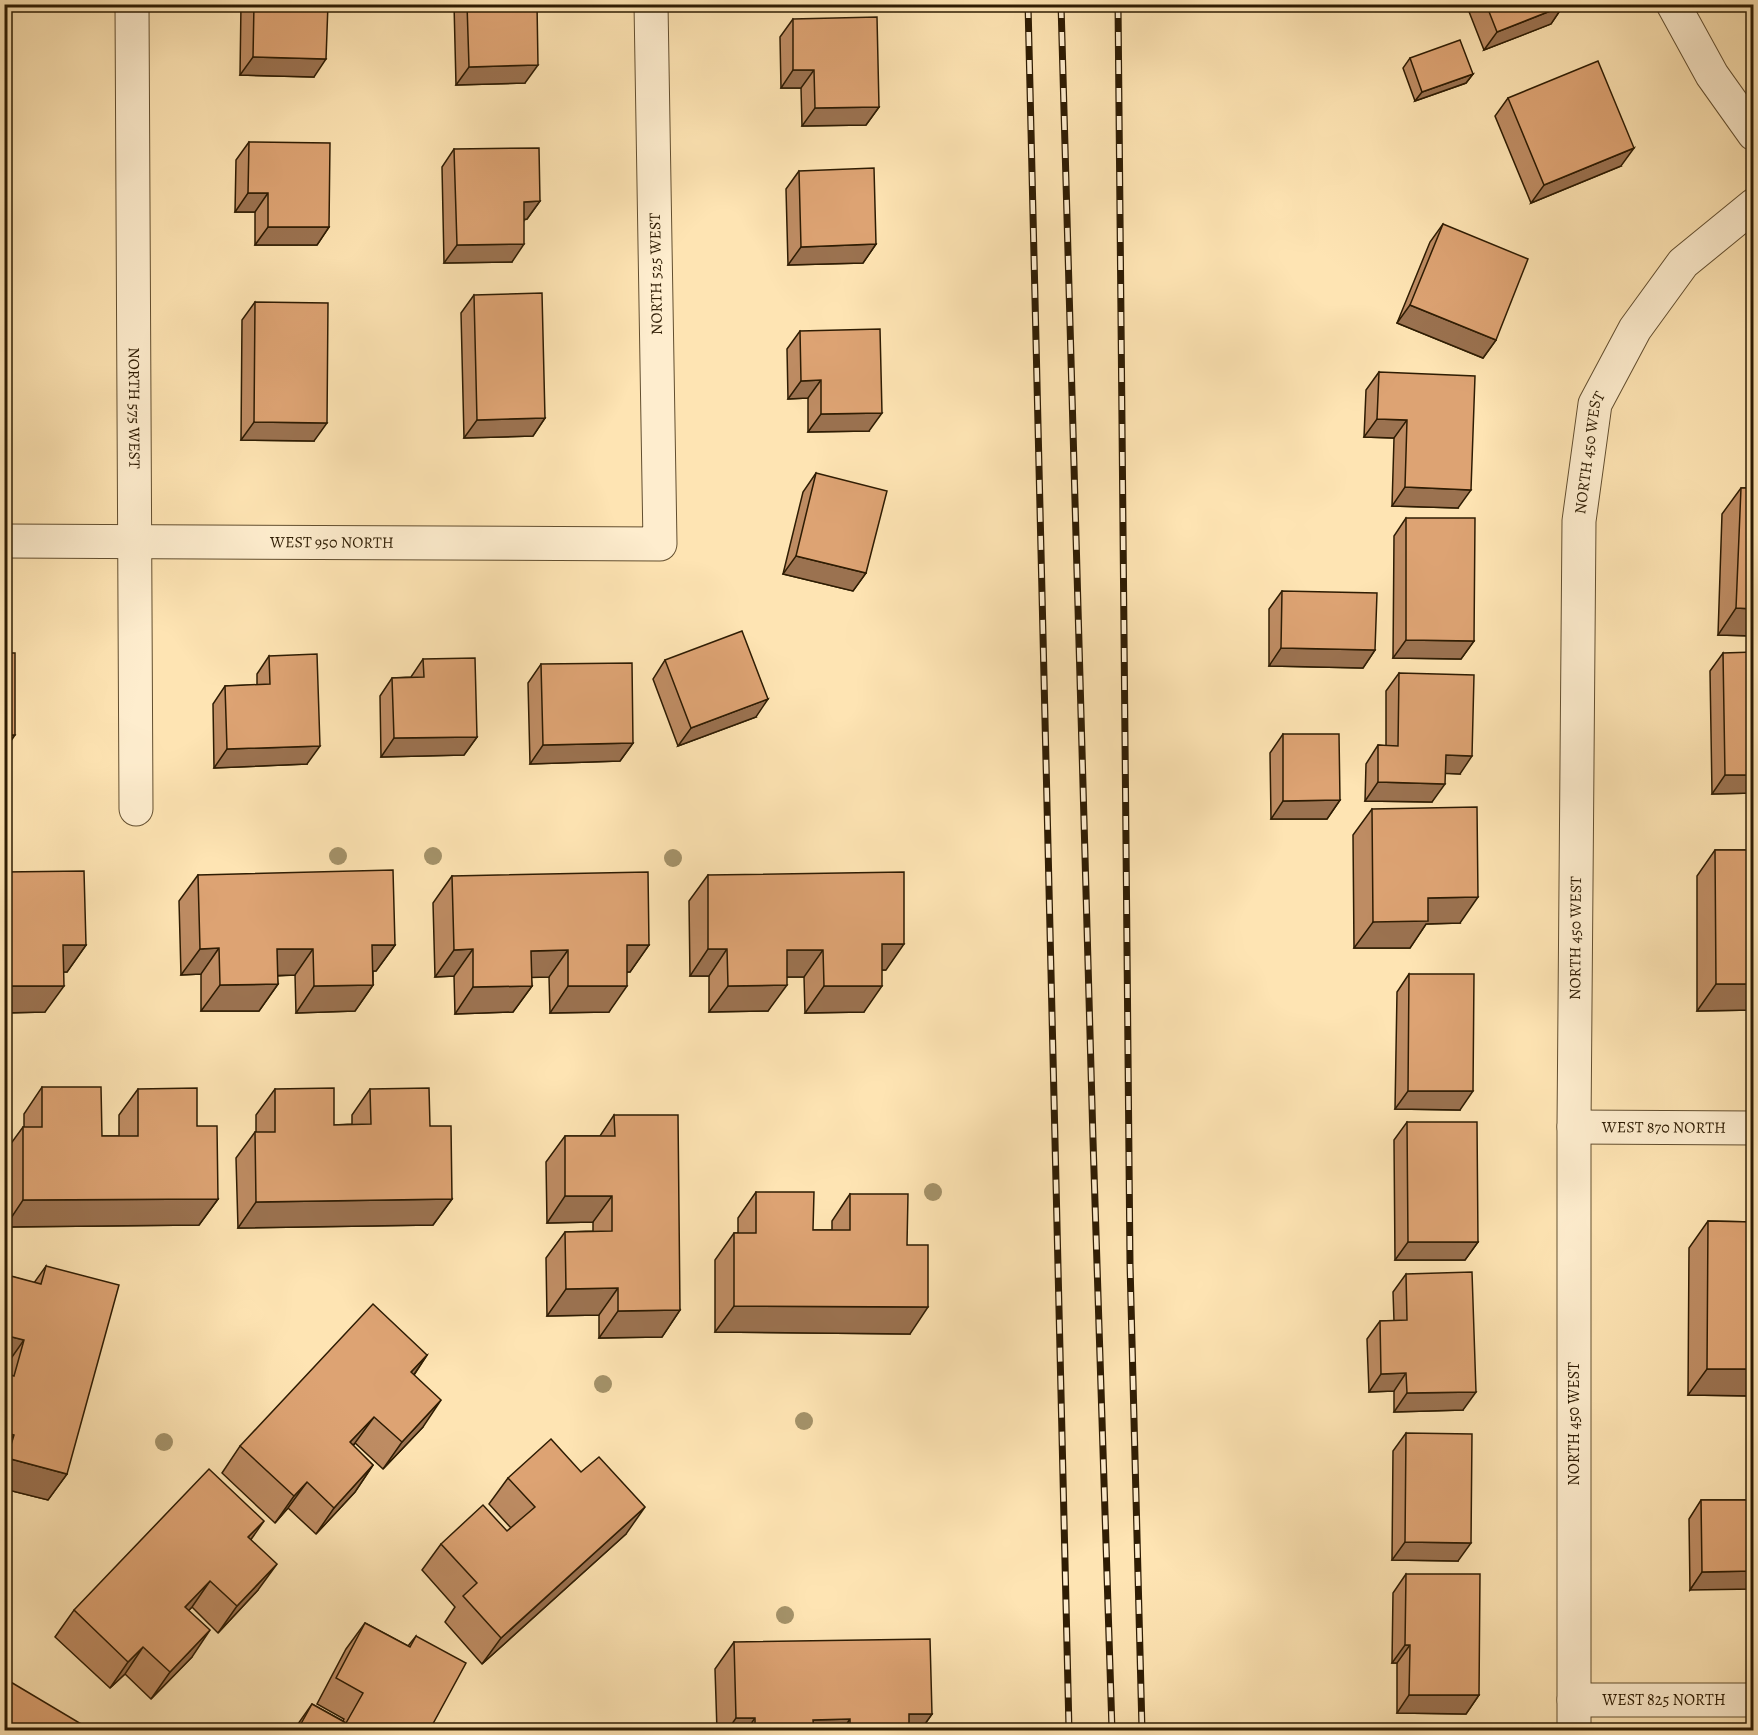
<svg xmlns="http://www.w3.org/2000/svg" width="1758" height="1735" font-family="Alegreya,serif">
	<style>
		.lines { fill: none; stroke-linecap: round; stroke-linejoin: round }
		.minor-casing { stroke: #624e2f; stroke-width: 35 }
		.minor { stroke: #feedce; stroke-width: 33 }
		.rail-casing { stroke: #2e1c03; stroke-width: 7 }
		.rail { stroke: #feedce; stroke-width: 4.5; stroke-dasharray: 14; stroke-linecap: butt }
		.tree { fill: #a49269 }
		.wall { fill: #be8c63; stroke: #2e1c03; stroke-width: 1.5 }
		.shaded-wall { fill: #9b7250; stroke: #2e1c03; stroke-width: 1.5 }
		.building { fill: #dda373; stroke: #2e1c03; stroke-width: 1.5 }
		.labels { text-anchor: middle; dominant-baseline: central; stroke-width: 4.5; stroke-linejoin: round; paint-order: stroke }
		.street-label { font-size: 16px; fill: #2e1c03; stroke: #feedce }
	</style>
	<rect width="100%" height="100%" fill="#fee4b3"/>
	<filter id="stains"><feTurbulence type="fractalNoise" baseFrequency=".00333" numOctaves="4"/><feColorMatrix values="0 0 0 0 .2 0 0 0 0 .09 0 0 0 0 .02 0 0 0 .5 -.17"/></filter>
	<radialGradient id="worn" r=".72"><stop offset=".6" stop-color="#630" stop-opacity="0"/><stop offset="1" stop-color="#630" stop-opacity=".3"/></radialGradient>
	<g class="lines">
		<g class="minor-casing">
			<g id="minor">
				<path id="s1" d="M132 4 136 809"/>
				<polyline points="1673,4 1712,75 1754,134"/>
				<path id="s2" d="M4 541 660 544 651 4"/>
				<path id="s3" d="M1574 1127 1754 1128"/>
				<path id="s4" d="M1574 1700H1754"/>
				<path id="s5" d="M1574 1730V1127L1579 521 1595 404 1635 329 1683 263 1754 205"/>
			</g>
		</g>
		<use href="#minor" class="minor"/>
		<g class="rail-casing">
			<g id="rail">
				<polyline points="1028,4 1069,1730"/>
				<polyline points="1061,4 1093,1140 1112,1730"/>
				<polyline points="1118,4 1130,1264 1142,1730"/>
			</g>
		</g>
		<use href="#rail" class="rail"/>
	</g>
	<g class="tree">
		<circle cx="338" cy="856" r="9"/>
		<circle cx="433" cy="856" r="9"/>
		<circle cx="673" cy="858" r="9"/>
		<circle cx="933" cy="1192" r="9"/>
		<circle cx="603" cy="1384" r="9"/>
		<circle cx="804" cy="1421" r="9"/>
		<circle cx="164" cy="1442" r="9"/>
		<circle cx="785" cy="1615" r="9"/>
	</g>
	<g class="wall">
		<polygon points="241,4 328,4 314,77 240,75"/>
		<polygon points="454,4 537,4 525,83 456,85"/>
		<polygon points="1466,4 1563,4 1563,6 1551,24 1484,50"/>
		<polygon points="793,19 879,107 866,125 802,126 801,88 781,88 780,37"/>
		<polygon points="1410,58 1473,74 1466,83 1415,101 1403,68"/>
		<polygon points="1508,98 1621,166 1531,203 1495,116"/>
		<polygon points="249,142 329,227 317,245 255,245 255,212 235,212 236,160"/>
		<polygon points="454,149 540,201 527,219 524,220 512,262 444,263 442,167"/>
		<polygon points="799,171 876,244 863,263 788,265 786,189"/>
		<polygon points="1443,224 1496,340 1483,358 1397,323 1430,242"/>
		<polygon points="474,295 545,418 533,436 464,438 461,313"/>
		<polygon points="255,302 314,441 241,440 242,320"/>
		<polygon points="800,331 869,431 808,432 808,398 788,399 787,349"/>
		<polygon points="1379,372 1458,508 1392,506 1394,438 1364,437 1366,390"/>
		<polygon points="816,473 866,573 853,591 783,574 803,492"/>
		<polygon points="1741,488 1754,488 1754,636 1718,635 1722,514"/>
		<polygon points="1406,518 1474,641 1461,659 1393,658 1394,536"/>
		<polygon points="1282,591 1375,650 1363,668 1269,666 1269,609"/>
		<polygon points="1723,653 1754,793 1712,794 1710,671"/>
		<polygon points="269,656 307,764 214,768 213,704 225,686 257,685 257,674"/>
		<polygon points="423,659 477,737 464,755 381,757 380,696 392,678 411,677"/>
		<polygon points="665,660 756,717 678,746 653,679"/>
		<polygon points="541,664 633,743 620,761 530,764 528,683"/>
		<polygon points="1399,673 1460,774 1445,773 1432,802 1365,801 1366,764 1378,745 1386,746 1386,691"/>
		<polygon points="1283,734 1340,800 1327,819 1271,819 1270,753"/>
		<polygon points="1372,809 1460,923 1426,924 1410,948 1354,948 1353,835"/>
		<polygon points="1715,850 1754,850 1754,1010 1697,1011 1697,876"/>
		<polygon points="4,872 86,945 67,972 63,972 45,1012 4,1013"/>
		<polygon points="198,875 395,945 376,971 373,971 373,985 355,1011 296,1013 295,975 277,976 278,984 259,1011 201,1011 201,974 181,975 179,901"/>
		<polygon points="708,875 886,970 882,970 864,1012 805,1013 804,977 787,977 768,1011 709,1012 709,976 690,976 689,901"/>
		<polygon points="452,876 649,945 630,972 627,972 609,1012 550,1013 549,977 531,977 532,986 513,1012 455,1014 454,976 435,977 433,903"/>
		<polygon points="1409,974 1460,1110 1395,1109 1397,992"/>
		<polygon points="42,1087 102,1136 119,1136 119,1115 138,1089 197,1126 218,1199 199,1225 5,1227 4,1153 23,1127 24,1127 24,1114"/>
		<polygon points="275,1089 334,1125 352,1124 352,1115 370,1089 430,1126 452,1199 433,1225 238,1228 236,1158 255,1132 256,1132 256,1115"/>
		<polygon points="614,1115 680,1310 662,1337 599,1338 599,1315 547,1316 546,1258 565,1232 593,1231 593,1222 547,1223 546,1162 565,1136 600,1136"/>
		<polygon points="1407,1122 1478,1242 1465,1260 1395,1260 1394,1140"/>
		<polygon points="756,1192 813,1230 832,1230 832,1221 850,1194 907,1245 910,1334 715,1332 715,1260 734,1233 738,1233 738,1218"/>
		<polygon points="1708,1221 1754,1222 1754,1396 1688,1395 1689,1248"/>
		<polygon points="46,1266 67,1474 48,1500 4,1489 4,1279 7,1275 34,1283"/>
		<polygon points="1406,1274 1463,1410 1394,1412 1394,1391 1369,1392 1367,1339 1380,1321 1394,1321 1393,1292"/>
		<polygon points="427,1355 414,1375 423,1427 383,1469 355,1443 353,1446 373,1465 355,1492 316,1534 288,1508 275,1523 222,1473 240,1446"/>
		<polygon points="1406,1433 1458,1561 1392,1560 1393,1451"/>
		<polygon points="508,1478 626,1534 482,1664 445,1622 455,1607 422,1570 441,1544 507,1531 511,1528 489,1504"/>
		<polygon points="1701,1500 1754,1500 1690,1590 1689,1519"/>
		<polygon points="251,1539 258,1590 218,1633 192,1607 189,1610 192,1657 151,1699 125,1674 110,1688 55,1637 74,1610"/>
		<polygon points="1406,1574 1479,1695 1466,1714 1397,1713 1397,1663 1392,1663 1393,1593"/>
		<polygon points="365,1623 408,1646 416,1636 429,1731 293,1731 312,1704 343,1721 344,1719 317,1704 346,1649"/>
		<polygon points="734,1642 932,1714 920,1731 717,1731 715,1669"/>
	</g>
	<g class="shaded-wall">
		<polygon points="1563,6 1551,24 1484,50 1497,32"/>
		<polygon points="253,57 326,59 314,77 240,75"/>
		<polygon points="538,65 525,83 456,85 469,67"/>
		<polygon points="793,70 814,70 801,88 781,88"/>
		<polygon points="1473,74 1466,83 1415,101 1422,92"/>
		<polygon points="879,107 866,125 802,126 815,108"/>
		<polygon points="1634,148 1621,166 1531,203 1544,185"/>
		<polygon points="248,193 268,193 255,212 235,212"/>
		<polygon points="540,201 527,219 511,220 524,202"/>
		<polygon points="268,227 329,227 317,245 255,245"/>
		<polygon points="524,244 512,262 444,263 457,245"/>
		<polygon points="876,244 863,263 788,265 801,247"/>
		<polygon points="1410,305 1496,340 1483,358 1397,323"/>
		<polygon points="821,380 808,398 788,399 801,381"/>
		<polygon points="882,413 869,431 808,432 821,414"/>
		<polygon points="545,418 533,436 464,438 477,420"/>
		<polygon points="1377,419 1407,420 1394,438 1364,437"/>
		<polygon points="254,422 327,423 314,441 241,440"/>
		<polygon points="1405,487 1471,490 1458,508 1392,506"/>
		<polygon points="796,556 866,573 853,591 783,574"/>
		<polygon points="1736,608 1754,609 1754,636 1718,635"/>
		<polygon points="1406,640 1474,641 1461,659 1393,658"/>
		<polygon points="1281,648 1375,650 1363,668 1269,666"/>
		<polygon points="768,699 756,717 678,746 691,728"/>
		<polygon points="4,735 15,735 4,751"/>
		<polygon points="477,737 464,755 381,757 394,738"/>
		<polygon points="633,743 620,761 530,764 543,745"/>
		<polygon points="320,746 307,764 214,768 227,749"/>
		<polygon points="1446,755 1472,756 1460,774 1433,773"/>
		<polygon points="1725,775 1754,775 1754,793 1712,794"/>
		<polygon points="1378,782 1445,784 1432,802 1365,801"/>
		<polygon points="1340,800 1327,819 1271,819 1283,801"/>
		<polygon points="1478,897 1460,923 1426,924 1410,948 1354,948 1373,922 1428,898"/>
		<polygon points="882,944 904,944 886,970 864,970"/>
		<polygon points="63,945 86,945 67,972 44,972"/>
		<polygon points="372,945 395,945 376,971 354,971"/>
		<polygon points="627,945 649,945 630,972 608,972"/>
		<polygon points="219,948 201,974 181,975 200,949"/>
		<polygon points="277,949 313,949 295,975 258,976"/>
		<polygon points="473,949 454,976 435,977 454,950"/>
		<polygon points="708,949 727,949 709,976 690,976"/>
		<polygon points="568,950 549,977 512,978 531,951"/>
		<polygon points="787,950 823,950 804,977 768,977"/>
		<polygon points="278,984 259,1011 201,1011 220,985"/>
		<polygon points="1716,984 1754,984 1754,1010 1697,1011"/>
		<polygon points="373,985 355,1011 296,1013 314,986"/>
		<polygon points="787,985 768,1011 709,1012 728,986"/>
		<polygon points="6,986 64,986 45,1012 4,1013 4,989"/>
		<polygon points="532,986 513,1012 455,1014 473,987"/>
		<polygon points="568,986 627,986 609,1012 550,1013"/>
		<polygon points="824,986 882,986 864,1012 805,1013"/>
		<polygon points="1408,1091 1473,1091 1460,1110 1395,1109"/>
		<polygon points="565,1196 612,1196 593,1222 547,1223"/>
		<polygon points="218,1199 199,1225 5,1227 23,1200"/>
		<polygon points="452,1199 433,1225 238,1228 256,1202"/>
		<polygon points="1408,1242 1478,1242 1465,1260 1395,1260"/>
		<polygon points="618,1288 599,1315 547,1316 566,1289"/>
		<polygon points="734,1306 928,1307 910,1334 715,1332"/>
		<polygon points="680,1310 662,1337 599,1338 618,1311"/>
		<polygon points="4,1335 24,1340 5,1367 4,1367"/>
		<polygon points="427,1355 409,1382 411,1372"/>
		<polygon points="1707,1369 1754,1369 1754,1396 1688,1395"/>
		<polygon points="1406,1373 1394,1391 1369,1392 1381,1374"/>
		<polygon points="1476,1392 1463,1410 1394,1412 1407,1393"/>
		<polygon points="441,1400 423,1427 383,1469 402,1442"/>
		<polygon points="374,1417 355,1443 331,1469 350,1442"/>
		<polygon points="4,1432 14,1435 4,1448"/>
		<polygon points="7,1458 67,1474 48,1500 4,1489 4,1462"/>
		<polygon points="373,1465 355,1492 316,1534 334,1508"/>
		<polygon points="307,1482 288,1508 275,1523 294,1496"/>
		<polygon points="645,1507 626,1534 482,1664 501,1638"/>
		<polygon points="264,1521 245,1548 248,1537"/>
		<polygon points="1405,1542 1471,1543 1458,1561 1392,1560"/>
		<polygon points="277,1564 258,1590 218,1633 237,1606"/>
		<polygon points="1754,1571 1754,1589 1690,1590 1702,1572"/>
		<polygon points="210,1581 192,1607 167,1633 185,1607"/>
		<polygon points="210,1630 192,1657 151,1699 170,1672"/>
		<polygon points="1405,1645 1410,1645 1397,1663 1392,1663"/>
		<polygon points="143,1647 125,1674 110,1688 128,1662"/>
		<polygon points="1409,1695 1479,1695 1466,1714 1397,1713"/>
		<polygon points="909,1714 932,1714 920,1731 897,1731"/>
		<polygon points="736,1718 755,1718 746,1731 727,1731"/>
		<polygon points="850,1719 842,1731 806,1731 813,1720"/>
	</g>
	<g class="building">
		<polygon points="254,4 328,4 326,59 253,57"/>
		<polygon points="467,4 537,4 538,65 469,67"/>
		<polygon points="1486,4 1563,4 1563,6 1497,32"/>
		<polygon points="877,17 879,107 815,108 814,70 793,70 793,19"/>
		<polygon points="1460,40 1473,74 1422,92 1410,58"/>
		<polygon points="1598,61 1634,148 1544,185 1508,98"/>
		<polygon points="249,142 330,143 329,227 268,227 268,193 248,193"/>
		<polygon points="539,148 540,201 524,202 524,244 457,245 454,149"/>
		<polygon points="874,168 876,244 801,247 799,171"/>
		<polygon points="1443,224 1528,259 1496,340 1410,305"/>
		<polygon points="542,293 545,418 477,420 474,295"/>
		<polygon points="255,302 328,303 327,423 254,422"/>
		<polygon points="880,329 882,413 821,414 821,380 801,381 800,331"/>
		<polygon points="1379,372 1475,376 1471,490 1405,487 1407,420 1377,419"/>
		<polygon points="816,473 887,491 866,573 796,556"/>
		<polygon points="1741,488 1754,488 1754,609 1736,608"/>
		<polygon points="1406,518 1475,518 1474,641 1406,640"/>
		<polygon points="1282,591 1377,593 1375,650 1281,648"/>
		<polygon points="742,631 768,699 691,728 665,660"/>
		<polygon points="1754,652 1754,775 1725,775 1723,653"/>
		<rect x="4" y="653" width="11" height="82"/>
		<polygon points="317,654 320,746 227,749 225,686 270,684 269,656"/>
		<polygon points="475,658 477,737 394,738 392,678 424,677 423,659"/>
		<polygon points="632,663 633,743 543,745 541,664"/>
		<polygon points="1399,673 1474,675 1472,756 1446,755 1445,784 1378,782 1378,745 1398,746"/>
		<polygon points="1283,734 1339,734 1340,800 1283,801"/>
		<polygon points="1477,807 1478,897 1428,898 1428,921 1373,922 1372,809"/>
		<polygon points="1715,850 1754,850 1754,984 1716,984"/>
		<polygon points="393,870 395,945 372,945 373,985 314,986 313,949 277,949 278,984 220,985 219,948 200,949 198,875"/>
		<polygon points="84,871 86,945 63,945 64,986 6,986 6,950 4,950 4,872"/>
		<polygon points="648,872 649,945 627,945 627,986 568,986 568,950 531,951 532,986 473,987 473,949 454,950 452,876"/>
		<polygon points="904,872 904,944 882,944 882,986 824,986 823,950 787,950 787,985 728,986 727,949 708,949 708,875"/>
		<polygon points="1409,974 1474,974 1473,1091 1408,1091"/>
		<polygon points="42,1087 101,1087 102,1136 138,1136 138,1089 197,1088 197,1126 217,1126 218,1199 23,1200 23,1127 42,1127"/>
		<polygon points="334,1088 334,1125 371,1124 370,1089 429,1088 430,1126 451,1126 452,1199 256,1202 255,1132 275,1132 275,1089"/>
		<polygon points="614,1115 678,1115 680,1310 618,1311 618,1288 566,1289 565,1232 612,1231 612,1196 565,1196 565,1136 615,1136"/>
		<polygon points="1407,1122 1477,1122 1478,1242 1408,1242"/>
		<polygon points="756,1192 814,1192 813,1230 850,1230 850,1194 908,1194 907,1245 928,1245 928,1307 734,1306 734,1233 756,1233"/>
		<polygon points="1708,1221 1754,1222 1754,1369 1707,1369"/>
		<polygon points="46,1266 119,1285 67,1474 7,1458 14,1435 4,1432 4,1373 14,1376 24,1340 4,1335 4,1284 7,1275 41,1284"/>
		<polygon points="1472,1272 1476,1392 1407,1393 1406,1373 1381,1374 1380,1321 1407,1320 1406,1274"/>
		<polygon points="373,1304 427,1355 411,1372 441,1400 402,1442 374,1417 350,1442 373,1465 334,1508 307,1482 294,1496 240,1446"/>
		<polygon points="1406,1433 1472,1434 1471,1543 1405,1542"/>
		<polygon points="551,1439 581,1472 599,1457 645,1507 501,1638 463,1596 477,1583 441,1544 483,1505 507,1531 535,1507 508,1478"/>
		<polygon points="209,1469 264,1521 248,1537 277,1564 237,1606 210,1581 185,1607 210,1630 170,1672 143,1647 128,1662 74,1610"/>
		<polygon points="1701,1500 1754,1500 1754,1571 1702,1572"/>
		<polygon points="1406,1574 1480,1574 1479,1695 1409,1695 1410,1645 1405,1645"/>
		<polygon points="365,1623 410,1647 416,1636 466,1663 429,1731 297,1731 312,1704 346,1723 363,1693 336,1678"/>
		<polygon points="930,1639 932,1714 909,1714 909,1731 850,1731 850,1719 813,1720 814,1731 755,1731 755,1718 736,1718 734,1642"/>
		<polygon points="4,1678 93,1731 4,1731"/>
		<polygon points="1410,1727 1475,1728 1475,1731 1410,1731"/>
	</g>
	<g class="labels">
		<g class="street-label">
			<text transform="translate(656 274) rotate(-91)">NORTH 525 WEST</text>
			<text stroke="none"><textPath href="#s1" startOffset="404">NORTH 575 WEST</textPath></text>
			<text stroke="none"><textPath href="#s5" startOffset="1278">NORTH 450 WEST</textPath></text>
			<text stroke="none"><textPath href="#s2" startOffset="328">WEST 950 NORTH</textPath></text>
			<text stroke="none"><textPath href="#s5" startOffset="792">NORTH 450 WEST</textPath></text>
			<text stroke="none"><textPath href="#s3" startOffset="90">WEST 870 NORTH</textPath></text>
			<text transform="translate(1574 1424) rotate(-90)">NORTH 450 WEST</text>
			<text stroke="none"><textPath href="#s4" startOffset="90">WEST 825 NORTH</textPath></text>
		</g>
	</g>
	<rect width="1758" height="1735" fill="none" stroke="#fee4b3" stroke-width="24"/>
	<rect x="6" y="6" width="1746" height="1723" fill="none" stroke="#2e1c03" stroke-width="3"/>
	<rect x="12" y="12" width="1734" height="1711" fill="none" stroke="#2e1c03" stroke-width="1.5"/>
	<rect width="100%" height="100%" filter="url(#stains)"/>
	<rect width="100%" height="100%" fill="url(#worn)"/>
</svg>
